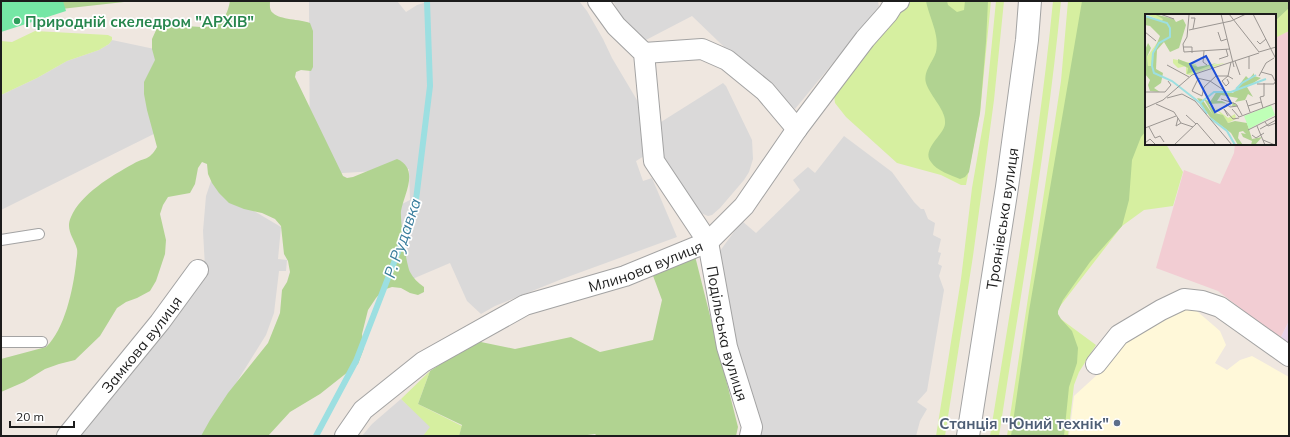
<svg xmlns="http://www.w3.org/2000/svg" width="1290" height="437" font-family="Mulish,sans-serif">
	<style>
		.residential { fill: #dad9d9 }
		.commercial { fill: #f2cdd3 }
		.industrial { fill: #e9d2e9 }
		.education { fill: #fff8d9 }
		.grass { fill: #d6efa0 }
		.forest { fill: #b1d391 }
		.pitch { fill: #75e7a5 }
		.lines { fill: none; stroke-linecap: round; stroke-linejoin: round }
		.stream { stroke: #9cdfe1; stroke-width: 6 }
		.service-casing { stroke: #a3a3a3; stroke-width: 12 }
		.minor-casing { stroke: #a3a3a3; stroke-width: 22 }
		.tertiary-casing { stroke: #a3a3a3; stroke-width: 24 }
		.service { stroke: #fff; stroke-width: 10 }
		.minor { stroke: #fff; stroke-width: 20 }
		.tertiary { stroke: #fff; stroke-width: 22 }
		.leisure-dot { fill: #2e9e5b; stroke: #fff; stroke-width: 1.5 }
		.service-dot { fill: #5c6f8a; stroke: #fff; stroke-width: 1.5 }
		.labels { text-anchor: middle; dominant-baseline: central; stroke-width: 3.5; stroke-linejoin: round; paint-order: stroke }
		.leisure-label { font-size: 15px; font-weight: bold; fill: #27864d; stroke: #fff; text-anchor: start }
		.street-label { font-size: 15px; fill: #1c1c1c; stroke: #fff }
		.service-label { font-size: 15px; font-weight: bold; fill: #4e5e75; stroke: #fff; text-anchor: end }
		.water-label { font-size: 16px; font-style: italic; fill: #397d9c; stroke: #fff }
		.inset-river { fill: none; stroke: #9cdfe1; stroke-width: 2 }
		.inset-road { fill: none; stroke: #9b9692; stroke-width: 1 }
		.view { fill: #1d4ed8; fill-opacity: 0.15; stroke: #1d4ed8; stroke-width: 2 }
		.inset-edge { fill: none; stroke: #1c1c1c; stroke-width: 2 }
	</style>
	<rect width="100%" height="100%" fill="#efe7e0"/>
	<g class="residential">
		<polygon points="309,1 397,1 406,12 417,5 430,1 579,1 587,11 603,39 612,58 653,127 723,83 726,86 752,140 753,159 749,172 744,180 720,208 712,215 708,216 703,214 691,206 673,180 659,147 636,161 643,181 652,178 677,237 562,279 495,306 481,314 467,301 450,263 410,280 401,247 400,205 410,200 409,169 310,175"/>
		<polygon points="613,1 878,1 879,7 795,109 745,67 692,16 644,41 631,36"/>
		<polygon points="112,40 178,54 202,110 1,210 1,95 37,78 67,61 99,50 109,44"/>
		<polygon points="844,136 892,172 914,202 921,209 924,209 928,219 935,223 933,235 941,239 938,252 941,253 938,264 942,266 939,276 944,290 927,391 917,402 927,409 920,421 916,436 756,436 725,314 717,255 742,221 756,233 800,190 793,180 808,167 815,173"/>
		<polygon points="211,181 247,207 281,227 278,259 287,260 286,271 279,271 274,313 266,335 233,388 206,436 71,436 205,267 203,231 206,196"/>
		<polygon points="401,399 431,427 423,436 362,436 372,424"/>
	</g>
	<polygon class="commercial" points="1289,31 1289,321 1280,339 1218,291 1156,268 1184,170 1220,184 1234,153 1235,144 1275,144 1275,37"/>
	<polygon class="industrial" points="1289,321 1289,345 1280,339"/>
	<polygon class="education" points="1191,306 1220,331 1226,345 1215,363 1227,370 1240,360 1252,356 1289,377 1289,436 1069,436 1074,396 1109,364 1129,339 1139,332"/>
	<g class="grass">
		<polygon points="898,1 991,1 980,113 966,185 961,185 941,175 897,163 846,117 835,103 834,95"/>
		<polygon points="996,1 1004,1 994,100 973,256 945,436 936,436 961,279 972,188 985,113"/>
		<path d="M1053 1H1061C1047 147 1021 291 999 436H990C1013 291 1039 147 1053 1Z"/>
		<polygon points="1068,1 1289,1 1289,31 1275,38 1275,15 1146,15 1146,144 1166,144 1183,172 1173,206 1144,210 1122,226 1054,314 1096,345 1079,372 1074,385 1068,436 1007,436 1061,81"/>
		<polygon points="35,31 108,35 112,37 112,40 109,44 99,50 67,61 37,78 1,95 1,41 12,42"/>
		<polygon points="430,371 418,404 462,426 459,436 423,436 430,427 401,399"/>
	</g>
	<g class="forest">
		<polygon points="1,1 133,1 61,9"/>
		<path d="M230 1H270C270 5 269 10 273 13 280 20 300 19 310 23L313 31V67L311 71 301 70 296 72 295 77 343 176 347 178 353 177 397 159C420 169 404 194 401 211 400 220 406 264 410 272 413 278 418 283 424 287V292L418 295 410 293 401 288 392 287 383 290 376 298 368 310 362 334 364 348 358 364 320 394 290 412 268 436H201L210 420 228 393 268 343 280 313 282 290 287 282 290 272 288 261 284 254 281 226 275 219 262 213 244 209 229 203 219 193 212 183 208 174 207 164 202 162 198 168 195 184 190 193 168 197 163 205 160 214 166 240 165 254 156 281 150 291 137 298 126 302 117 308 100 336 75 360 59 364 45 369 24 382 1 392V359L46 347C65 329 73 289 76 264 76 260 78 254 77 249 74 238 65 230 71 217 81 194 111 176 133 164 145 157 149 161 157 147L147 110 144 94V82L155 60 152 49V39L157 28C161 27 166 25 170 25 196 25 224 37 230 1Z"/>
		<path d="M926 1H947L948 5 957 12 964 10 965 1H988L986 42 980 113 969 172 965 177 960 179C951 175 937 171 931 162 921 149 944 135 945 124 947 111 930 96 926 83 923 71 933 62 936 52 940 35 929 17 926 1Z"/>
		<polygon points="1082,1 1289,1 1289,8 1275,21 1275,15 1146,15 1146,131 1141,137 1132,160 1129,200 1122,226 1090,262 1063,300 1058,311 1058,314 1061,319 1072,331 1078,348 1077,363 1069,387 1064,436 1011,436 1029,311"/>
		<polygon points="695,256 738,427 736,436 597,436 595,434 580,436 459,436 462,425 418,404 430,371 476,341 515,349 571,337 600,352 653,340 662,300 652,273"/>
	</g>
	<polygon class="pitch" points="1,1 63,1 66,11 1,32"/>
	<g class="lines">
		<polyline class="stream" points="316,436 356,361 415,208 430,86 427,1"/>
		<g class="service-casing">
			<g id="service">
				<polyline points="1,240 39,234"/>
				<polyline points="1,342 42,342"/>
			</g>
		</g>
		<g class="minor-casing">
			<g id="minor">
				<path id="s1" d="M598 1 616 26 644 53 654 161 708 242 727 347 752 427 750 436"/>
				<polyline points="644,53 702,49 727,60 765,91 797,129"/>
				<polyline points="1096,364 1119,335 1161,310 1184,299 1202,301 1220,307 1289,356"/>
				<path id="s2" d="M67 436 160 322 198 270"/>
				<path id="s3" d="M345 436 363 410 423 362 525 305 625 276 708 242 744 206 797 129 865 39 888 13 893 5 899 1"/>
			</g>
		</g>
		<g class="tertiary-casing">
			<g id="tertiary">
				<path id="s4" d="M968 436 1007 187 1027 40 1030 1"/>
			</g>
		</g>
		<use href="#service" class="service"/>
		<use href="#minor" class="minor"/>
		<use href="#tertiary" class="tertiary"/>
	</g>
	<circle class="leisure-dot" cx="17" cy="21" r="4"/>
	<circle class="service-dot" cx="1117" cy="423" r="4"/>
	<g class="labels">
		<g class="leisure-label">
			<text x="25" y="21">Природній скеледром "АРХІВ"</text>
		</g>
		<g class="street-label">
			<text stroke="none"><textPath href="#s4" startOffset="220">Троянівська вулиця</textPath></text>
			<text stroke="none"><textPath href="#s3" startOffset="352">Млинова вулиця</textPath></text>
			<text stroke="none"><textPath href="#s1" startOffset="369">Подільська вулиця</textPath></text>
			<text stroke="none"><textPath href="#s2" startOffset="118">Замкова вулиця</textPath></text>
		</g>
		<g class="service-label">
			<text x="1109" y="423">Станція "Юний технік"</text>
		</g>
		<g class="water-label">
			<text transform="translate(402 238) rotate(-71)">Р. Рудавка</text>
		</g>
	</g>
	<g transform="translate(1145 14)">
		<rect width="131" height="131" fill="#efe7e0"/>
		<path d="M0 0H9L19 4 25 14V23L19 24 17 7ZM14 26 8 39 7 52H3L2 43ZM28 45 51 50 52 53 80 49 45 61 41 60V52L33 54 28 49ZM69 93 83 104 90 100 91 105 83 109Z" fill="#d6efa0"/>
		<path d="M9 0 29 5 31 8 38 5 41 11 34 34 25 38 19 28 12 36 11 55 18 59 16 69 9 74 15 78 5 77 3 71 5 66 0 60V36L3 29 6 34 2 43 3 52H6L8 39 15 22 5 12 0 11V2L17 7 18 5ZM33 45 53 53 72 49 42 60 43 54 33 49ZM109 59V62L116 64 102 73 108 83 103 80 100 86 90 88 93 84 76 81 72 87H77L87 92 88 88 92 92H86L81 89 64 90 70 99 78 101 83 109 90 107 102 109 107 125 117 123 110 131H106L107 127 98 123 96 119 101 120 98 117 94 118 93 124 98 131H93L86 119 65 103 52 84 57 85 68 101 59 85 65 88 72 77 88 79 101 62 104 65Z" fill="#b1d391"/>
		<path d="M126 91 130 101 104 115 99 102Z" fill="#bfffb7"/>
		<path class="inset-river" d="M0 2 22 9 25 14V23L14 29 8 39 7 52 9 59 27 67 55 89 62 100M91 75 97 69 111 61M55 89 69 78H86L121 65M65 104 82 117 90 131"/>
		<path class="inset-road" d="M15 0 29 5M76 0 89 53M84 0 114 38 131 33M108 0 131 45M44 1 42 23 38 30 39 38 85 35M46 4H50L48 15M44 16 86 7 101 0M0 18 11 27M73 18 76 27 82 25M112 27 115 30 121 25M38 33H47V39M59 37 58 48 62 51M104 42V55M74 45 83 42 81 35M90 47 95 61M22 51 44 63M116 58 127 61 130 67M114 62 121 49 129 44M52 64 65 67 80 77M53 65 47 77 57 82 59 73 71 62H83L86 48M82 65 84 69 81 72 77 67 83 62 88 65M112 70H129L131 66M0 78H20L26 71 23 67M22 84 37 80 50 87 87 131M76 85 91 90 97 101M101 86 105 98M11 90 29 98 36 109 48 113M81 90 85 93 93 92M103 92 116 88M0 94 18 86 47 61 114 39M118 94 115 83 119 82V69M87 95 94 103 131 89M41 101 51 110M83 102 79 95 88 105 94 104M33 104 31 112 36 109M120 108 123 112 131 109M112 112 120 131M4 113 10 124 15 122 19 128M0 114 31 102M115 115 131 106M103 116 131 102M107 121 111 124 119 119M118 126 130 131M0 129 5 125 11 131M29 131 52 109 71 131"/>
		<path class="view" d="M61 42 86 89 70 98 45 50Z"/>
		<rect width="131" height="131" class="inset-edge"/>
	</g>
	<rect width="1290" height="437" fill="none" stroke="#1c1c1c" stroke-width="4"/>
	<path d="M10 421v6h64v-6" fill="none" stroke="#1c1c1c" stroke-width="2"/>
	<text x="16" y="421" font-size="12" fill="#1c1c1c" stroke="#ffffff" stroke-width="3" paint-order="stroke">20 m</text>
</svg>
